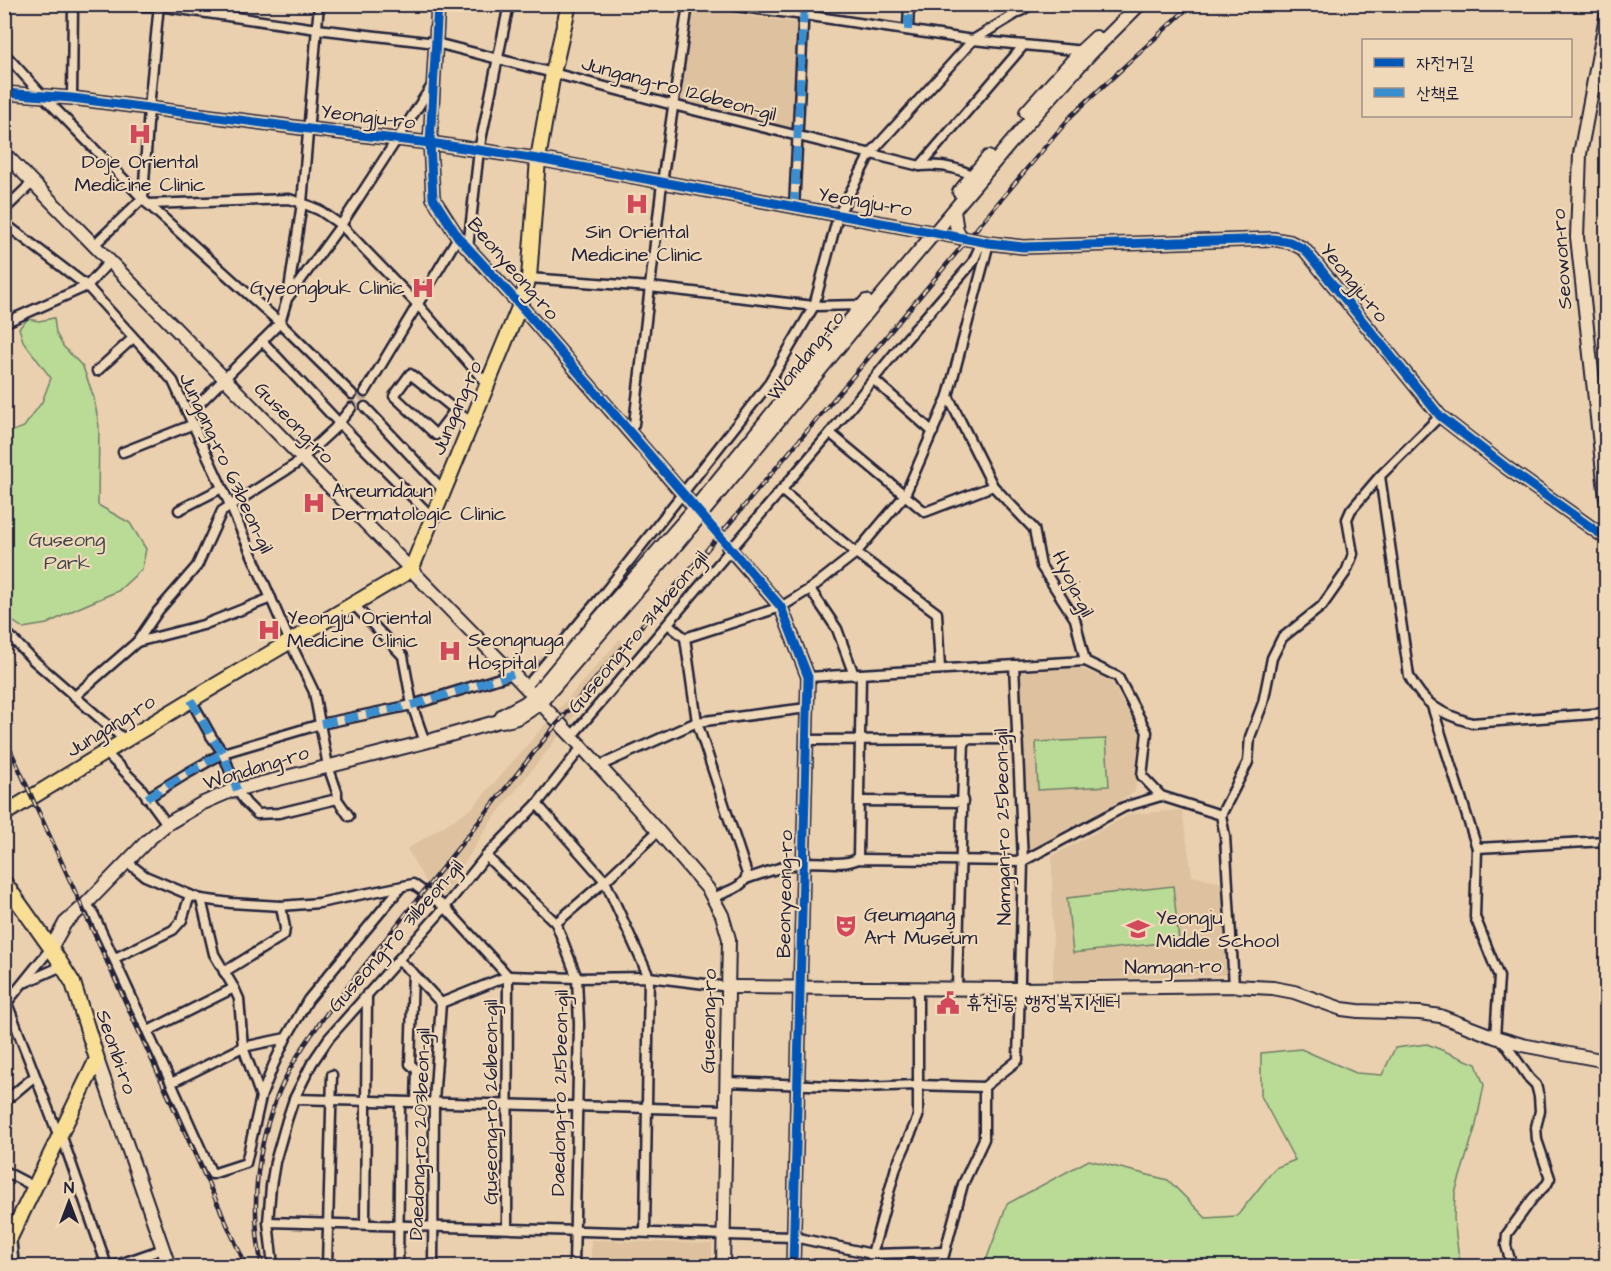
<svg xmlns="http://www.w3.org/2000/svg" width="1611" height="1271" font-family="'Architects Daughter','Poor Story',sans-serif">
	<style>
		.built { fill: #dec29f }
		.green { fill: #badb95; stroke: #6e7e68; stroke-width: 1.5 }
		.lines { fill: none; stroke-linecap: round; stroke-linejoin: round }
		.street-tunnel { stroke: #c2ad97; stroke-width: 8; stroke-dasharray: 8 4; stroke-linecap: butt }
		.secondary-tunnel { stroke: #c2ad97; stroke-width: 12; stroke-dasharray: 12 6; stroke-linecap: butt }
		.street-casing { stroke: #22223b; stroke-width: 13 }
		.secondary-casing { stroke: #22223b; stroke-width: 16 }
		.primary-casing { stroke: #22223b; stroke-width: 18 }
		.street { stroke: #f0d9b9; stroke-width: 8 }
		.secondary { stroke: #f0d9b9; stroke-width: 12 }
		.primary { stroke: #f9df96; stroke-width: 14 }
		.rail-casing { stroke: #22223b; stroke-width: 4.5 }
		.rail { stroke: #f0d9b9; stroke-width: 2; stroke-dasharray: 7; stroke-linecap: butt }
		.quiet { stroke: #398ed0; stroke-width: 8; stroke-dasharray: 15 8; stroke-linecap: butt }
		.cycleway-casing { stroke: #f0d9b9; stroke-width: 13 }
		.cycleway { stroke: #0057b8; stroke-width: 9 }
		.labels { text-anchor: middle; dominant-baseline: central; stroke-width: 4.5; stroke-linejoin: round; paint-order: stroke }
		.street-label { font-size: 20px; fill: #22223b; stroke: #f0d9b9 }
		.poi-label { font-size: 20px; fill: #22223b; stroke: #f0d9b9; text-anchor: start }
		.park-label { font-size: 20px; fill: #40474d; stroke: #f0d9b9 }
	</style>
	<rect width="100%" height="100%" fill="#ead0ae"/>
	<filter id="ink" filterUnits="userSpaceOnUse"><feTurbulence type="fractalNoise" baseFrequency=".0167" numOctaves="2"/><feDisplacementMap in="SourceGraphic" scale="12" xChannelSelector="R" yChannelSelector="G"/><feConvolveMatrix kernelMatrix="1 2 1 2 8 2 1 2 1" color-interpolation-filters="sRGB"/></filter>
	<g filter="url(#ink)">
		<g class="built">
			<polygon points="692,8 799,23 791,127 681,101"/>
			<polygon points="620,639 631,645 489,824 444,896 425,881 407,849 472,808"/>
			<polygon points="1080,668 1112,682 1140,734 1135,792 1028,851 1021,672"/>
			<polygon points="1182,810 1192,876 1221,883 1226,975 1053,980 1052,856 1130,814"/>
			<polygon points="591,1240 712,1244 712,1266 591,1266"/>
		</g>
		<g class="green">
			<polygon points="54,318 56,333 63,346 83,367 94,398 99,426 98,505 130,523 146,549 142,569 118,591 76,609 47,624 23,628 11,620 5,603 5,570 9,555 9,520 5,512 5,434 24,427 42,402 51,378 23,341 19,328 28,319 39,321"/>
			<polygon points="1106,739 1109,786 1038,790 1036,742"/>
			<polygon points="1173,886 1179,941 1073,953 1067,898"/>
			<polygon points="1427,1044 1476,1064 1484,1085 1476,1125 1455,1193 1454,1219 1459,1258 1470,1266 984,1266 1007,1204 1089,1160 1168,1180 1206,1218 1237,1216 1275,1168 1295,1160 1261,1096 1261,1053 1301,1049 1356,1073 1382,1075 1395,1048"/>
		</g>
		<g class="lines">
			<polyline class="street-tunnel" points="351,408 365,392"/>
			<polyline class="secondary-tunnel" points="695,508 728,547"/>
			<g class="street-casing">
				<g id="street">
					<path d="M55 4 159 6 317 29 436 43 553 73 673 105 920 166C940 164 959 167 977 178"/>
					<polyline points="719,4 804,15 973,40 1084,51"/>
					<polyline points="908,30 909,4"/>
					<polyline points="4,53 43,96 148,204 280,323 352,394"/>
					<polyline points="72,98 73,4"/>
					<polyline points="920,166 1024,45"/>
					<polyline points="148,204 289,199 302,203 319,210 341,225 418,305 488,385"/>
					<polyline points="794,208 804,4"/>
					<polyline points="4,210 33,182"/>
					<polyline points="4,223 87,286 173,381 230,505 290,642 314,692 328,766 337,792 337,799 349,816"/>
					<polyline points="94,245 143,198 149,108 159,4"/>
					<polyline points="468,248 479,150 509,4"/>
					<polyline points="529,278 650,287 814,306 862,305"/>
					<polyline points="288,296 302,203 319,4"/>
					<polyline points="4,323 87,286 110,261"/>
					<polyline points="262,341 339,423 433,518"/>
					<polyline points="97,371 133,338"/>
					<polyline points="874,380 933,432"/>
					<polyline points="365,392 458,237"/>
					<polyline points="948,396 993,486 1034,529 1041,566 1075,619 1085,661 1118,677 1147,732 1142,776 1161,796 1221,815 1225,836 1234,986"/>
					<polyline points="365,407 444,491"/>
					<path d="M455 410 436 435 394 396 410 374C431 390 451 407 472 423"/>
					<polyline points="189,414 280,323 287,299 341,225 433,84"/>
					<path d="M1440 416 1380 476 1409 676C1424 705 1441 714 1472 723L1606 713"/>
					<polyline points="630,432 634,424 662,183 688,4"/>
					<polyline points="830,433 925,512 993,486"/>
					<polyline points="123,452 194,424"/>
					<polyline points="781,490 856,553 937,613 940,669"/>
					<polyline points="179,510 222,488"/>
					<polyline points="810,589 837,629 854,675"/>
					<polyline points="353,604 403,656 412,705 425,742"/>
					<path d="M668 624 685 638 697 722 747 874C745 888 724 892 713 898"/>
					<polyline points="4,625 6,632 32,659 126,741"/>
					<polyline points="685,638 781,607 810,589 856,553 905,495 948,396 989,243"/>
					<polyline points="137,642 203,625 271,598"/>
					<polyline points="808,677 1085,661"/>
					<polyline points="525,688 605,592 767,386 814,306 838,216 870,154 973,40 1032,4"/>
					<polyline points="75,696 137,642 158,611 197,566 222,511 296,464 334,429 351,408"/>
					<polyline points="191,700 211,736 223,753 237,790 246,803 257,814 279,813 337,799"/>
					<polyline points="1432,706 1477,848 1475,917 1499,977 1495,1037"/>
					<polyline points="572,736 830,433 902,344 973,262 979,248 988,243"/>
					<polyline points="807,740 1018,739"/>
					<polyline points="106,753 140,787 167,824"/>
					<polyline points="599,766 697,722 807,708"/>
					<polyline points="147,798 186,774 223,753 321,724 412,705 513,674"/>
					<polyline points="859,801 963,802"/>
					<polyline points="537,804 605,881 649,977 645,1232"/>
					<polyline points="1221,815 1248,762 1250,737 1263,703 1272,658 1282,638 1322,606 1346,572 1353,554 1347,519 1351,510 1380,476"/>
					<polyline points="1477,848 1606,841"/>
					<polyline points="486,856 556,923 577,978 579,1024 574,1266"/>
					<polyline points="858,859 861,674"/>
					<polyline points="127,862 145,876 190,895 201,899 231,903 281,906 319,903 413,884 445,907 508,976 507,1228"/>
					<path d="M746 879C764 873 782 866 801 863 821 860 840 867 858 859L1023 861 1124 807 1161 796"/>
					<polyline points="201,899 214,954 234,988"/>
					<polyline points="86,904 92,911 171,1083"/>
					<polyline points="556,923 605,881 658,831"/>
					<polyline points="115,958 173,930 182,920 190,895"/>
					<polyline points="398,960 413,973 441,1003"/>
					<polyline points="224,972 284,935 285,928 281,906"/>
					<polyline points="413,973 410,1064 417,1070 416,1102"/>
					<polyline points="26,982 62,966"/>
					<polyline points="957,988 964,739"/>
					<polyline points="7,1003 59,1137"/>
					<polyline points="441,1003 508,976 577,978 649,977 729,987"/>
					<polyline points="5,1005 51,948"/>
					<polyline points="148,1031 234,988 239,999 243,1047 261,1097"/>
					<polyline points="286,1038 243,1047 171,1083 212,1174 246,1163 261,1097 273,1066 286,1038 308,1000 401,887"/>
					<polyline points="1502,1039 1529,1078 1536,1085 1539,1096 1540,1111 1536,1127 1537,1140 1550,1178 1547,1184 1533,1198 1507,1234 1506,1246 1512,1266"/>
					<polyline points="727,1082 861,1087 917,1085 984,1087"/>
					<polyline points="294,1099 726,1110"/>
					<polyline points="4,1102 35,1076"/>
					<polyline points="61,1134 107,1266"/>
					<polyline points="4,1171 35,1187"/>
					<polyline points="268,1222 794,1237 872,1254 944,1252"/>
					<polyline points="365,1224 367,994"/>
					<polyline points="11,1237 14,1266"/>
					<polyline points="114,1266 163,1249"/>
					<polyline points="273,1266 268,1222 271,1186 275,1162 287,1120 294,1099 312,1063 329,1038 445,907 486,856 537,804 582,747"/>
					<polyline points="327,1266 332,1075"/>
					<polyline points="398,1266 400,1102"/>
					<polyline points="433,1266 434,1102 441,1003"/>
					<polyline points="871,1266 872,1254 896,1167 918,1117 918,988"/>
					<polyline points="941,1266 963,1184 984,1139 984,1087 1018,1060 1023,861 1014,665"/>
				</g>
			</g>
			<g class="secondary-casing">
				<g id="secondary">
					<polyline points="438,4 430,143 433,198 458,237 520,305 695,508"/>
					<polyline points="1606,17 1580,154 1577,237 1606,499"/>
					<polyline points="4,93 72,98 309,129 430,143 538,159 989,243 1023,247 1273,239 1290,242 1304,249 1440,416 1507,468 1606,538"/>
					<polyline points="1026,112 1081,51 1096,37"/>
					<polyline points="4,153 513,674 582,747 658,831 708,889 722,915 729,939 723,1266"/>
					<polyline points="959,192 988,157"/>
					<polyline points="954,211 957,231 963,239"/>
					<polyline points="728,547 781,607 808,677 793,1266"/>
					<polyline points="499,721 503,715 525,703 534,696 576,645 695,508 790,391 866,301"/>
					<path d="M51 948 65 923 86 904 148 840 167 824 201 804 231 791 425 742 499 721C515 722 527 713 540 703L673 549 876 302 1025 126 1092 52 1140 4"/>
					<polyline points="729,987 1020,989 1234,986 1273,988 1294,992 1342,1009 1358,1011 1420,1013 1440,1016 1495,1037 1522,1045 1606,1061"/>
					<polyline points="97,1059 169,1266"/>
				</g>
			</g>
			<g class="primary-casing">
				<g id="primary">
					<polyline points="4,814 191,700 411,570 520,305 529,278 538,159 553,73 569,4"/>
					<polyline points="4,882 51,948 73,983 97,1059 4,1250"/>
				</g>
			</g>
			<use href="#street" class="street"/>
			<use href="#secondary" class="secondary"/>
			<use href="#primary" class="primary"/>
			<g class="rail-casing">
				<g id="rail">
					<polyline points="4,736 246,1266"/>
					<path d="M262 1266C249 1205 257 1136 285 1079 296 1055 312 1034 327 1013L551 731 729 524 1072 115 1192 4"/>
				</g>
			</g>
			<use href="#rail" class="rail"/>
			<g class="quiet">
				<polyline points="908,30 909,4"/>
				<polyline points="794,208 804,4"/>
				<polyline points="191,700 211,736 223,753 237,790"/>
				<polyline points="321,724 412,705 513,674"/>
				<polyline points="147,798 186,774 223,753"/>
			</g>
			<g class="cycleway-casing">
				<g id="cycleway">
					<polyline points="438,4 430,143 433,198 458,237 520,305 781,607 808,677 793,1266"/>
					<polyline points="4,93 72,98 309,129 430,143 538,159 989,243 1023,247 1273,239 1290,242 1304,249 1440,416 1507,468 1606,538"/>
				</g>
			</g>
			<use href="#cycleway" class="cycleway"/>
		</g>
	</g>
	<defs>
		<g id="hospital-bare" transform="scale(1.8)"><path d="M-5-5h3v3.5h4V-5h3V5h-3V1.5h-4V5h-3Z" fill="#d1495b" stroke="#f0d9b9" stroke-width="2.5" paint-order="stroke"/></g>
		<g id="theatre-bare" transform="scale(1.8)"><path d="M-5-5.5Q0-4 5-5.5V0Q5 5 0 6Q-5 5-5 0ZM-3.3-2.5H-1v1.5H-3.3ZM1-2.5H3.3v1.5H1ZM-2.8 1Q0 5.5 2.8 1Z" fill="#d1495b" stroke="#f0d9b9" stroke-width="2.5" paint-order="stroke"/></g>
		<g id="school-bare" transform="scale(1.8)"><path d="M0-5L7-2L0 1L-7-2ZM-4 1L0 2.5L4 1V4Q0 6-4 4Z" fill="#d1495b" stroke="#f0d9b9" stroke-width="2.5" paint-order="stroke"/></g>
		<g id="civic-bare" transform="scale(1.8)"><path d="M-.6-6.5H3V-4.5H.6V-3L4-1V1h2V6H-6V1h2V-1L-.6-3ZM-1.2 2.5V6h2.4V2.5Z" fill="#d1495b" stroke="#f0d9b9" stroke-width="2.5" paint-order="stroke"/></g>
	</defs>
	<g fill-rule="evenodd">
		<use href="#hospital-bare" x="140" y="134"/>
		<use href="#hospital-bare" x="637" y="204"/>
		<use href="#hospital-bare" x="423" y="288"/>
		<use href="#hospital-bare" x="314" y="503"/>
		<use href="#hospital-bare" x="269" y="630"/>
		<use href="#hospital-bare" x="450" y="651"/>
		<use href="#theatre-bare" x="846" y="926"/>
		<use href="#school-bare" x="1138" y="929"/>
		<use href="#civic-bare" x="948" y="1003"/>
	</g>
	<g class="labels">
		<g class="street-label">
			<text transform="translate(679 89) rotate(15)">Jungang-ro 126beon-gil</text>
			<text transform="translate(368 117) rotate(7)">Yeongju-ro</text>
			<text transform="translate(865 202) rotate(10)">Yeongju-ro</text>
			<text transform="translate(1562 259) rotate(-94)">Seowon-ro</text>
			<text transform="translate(513 269) rotate(49)">Beonyeong-ro</text>
			<text transform="translate(1354 283) rotate(51)">Yeongju-ro</text>
			<text transform="translate(806 356) rotate(-51)">Wondang-ro</text>
			<text transform="translate(457 408) rotate(-67)">Jungang-ro</text>
			<text transform="translate(294 423) rotate(46)">Guseong-ro</text>
			<text transform="translate(226 463) rotate(65)">Jungang-ro 63beon-gil</text>
			<text transform="translate(1073 584) rotate(64)">Hyoja-gil</text>
			<text transform="translate(638 632) rotate(-50)">Guseong-ro 314beon-gil</text>
			<text transform="translate(111 726) rotate(-32)">Jungang-ro</text>
			<text transform="translate(256 768) rotate(-17)">Wondang-ro</text>
			<text transform="translate(1003 827) rotate(-91)">Namgan-ro 25beon-gil</text>
			<text transform="translate(785 894) rotate(-89)">Beonyeong-ro</text>
			<text transform="translate(396 936) rotate(-49)">Guseong-ro 311beon-gil</text>
			<text transform="translate(1173 967) rotate(-1)">Namgan-ro</text>
			<text transform="translate(709 1021) rotate(-89)">Guseong-ro</text>
			<text transform="translate(116 1052) rotate(71)">Seonbi-ro</text>
			<text transform="translate(560 1093) rotate(-89)">Daedong-ro 215beon-gil</text>
			<text transform="translate(491 1102) rotate(-90)">Guseong-ro 261beon-gil</text>
			<text transform="translate(420 1134) rotate(-88)">Daedong-ro 203beon-gil</text>
		</g>
		<g class="poi-label">
			<text x="140" y="162" text-anchor="middle">Doje Oriental<tspan x="140" dy="23">Medicine Clinic</tspan></text>
			<text x="637" y="232" text-anchor="middle">Sin Oriental<tspan x="637" dy="23">Medicine Clinic</tspan></text>
			<text x="405" y="288" text-anchor="end">Gyeongbuk Clinic</text>
			<text x="332" y="491">Areumdaun<tspan x="332" dy="23">Dermatologic Clinic</tspan></text>
			<text x="287" y="618">Yeongju Oriental<tspan x="287" dy="23">Medicine Clinic</tspan></text>
			<text x="468" y="640">Seongnuga<tspan x="468" dy="23">Hospital</tspan></text>
			<text x="864" y="915">Geumgang<tspan x="864" dy="23">Art Museum</tspan></text>
			<text x="1156" y="918">Yeongju<tspan x="1156" dy="23">Middle School</tspan></text>
			<text x="966" y="1003">휴천1동 행정복지센터</text>
		</g>
		<g class="park-label">
			<text x="67" y="540">Guseong<tspan x="67" dy="23">Park</tspan></text>
		</g>
	</g>
	<rect width="1611" height="1271" fill="none" stroke="#f0d9b9" stroke-width="24"/>
	<rect x="12" y="12" width="1587" height="1247" fill="none" stroke="#22223b" stroke-width="2" filter="url(#ink)"/>
	<rect x="1362" y="39" width="210" height="78" fill="#f0d9b9" stroke="#9e9087" stroke-width="1.5"/>
	<rect x="1374" y="58" width="30" height="9" fill="#0057b8" stroke="#9e9087" stroke-width="1.5"/>
	<text x="1416" y="69" font-size="18" fill="#22223b">자전거길</text>
	<rect x="1374" y="88" width="30" height="9" fill="#398ed0" stroke="#9e9087" stroke-width="1.5"/>
	<text x="1416" y="99" font-size="18" fill="#22223b">산책로</text>
	<g transform="translate(69 1202)" stroke="#f0d9b9" stroke-width="4.5" paint-order="stroke">
	<path d="M0-4.5L10 22L0 15L-10 22Z" fill="#22223b"/>
	<text y="-9" font-size="16" font-weight="bold" text-anchor="middle" fill="#22223b">N</text>
	</g>
</svg>
